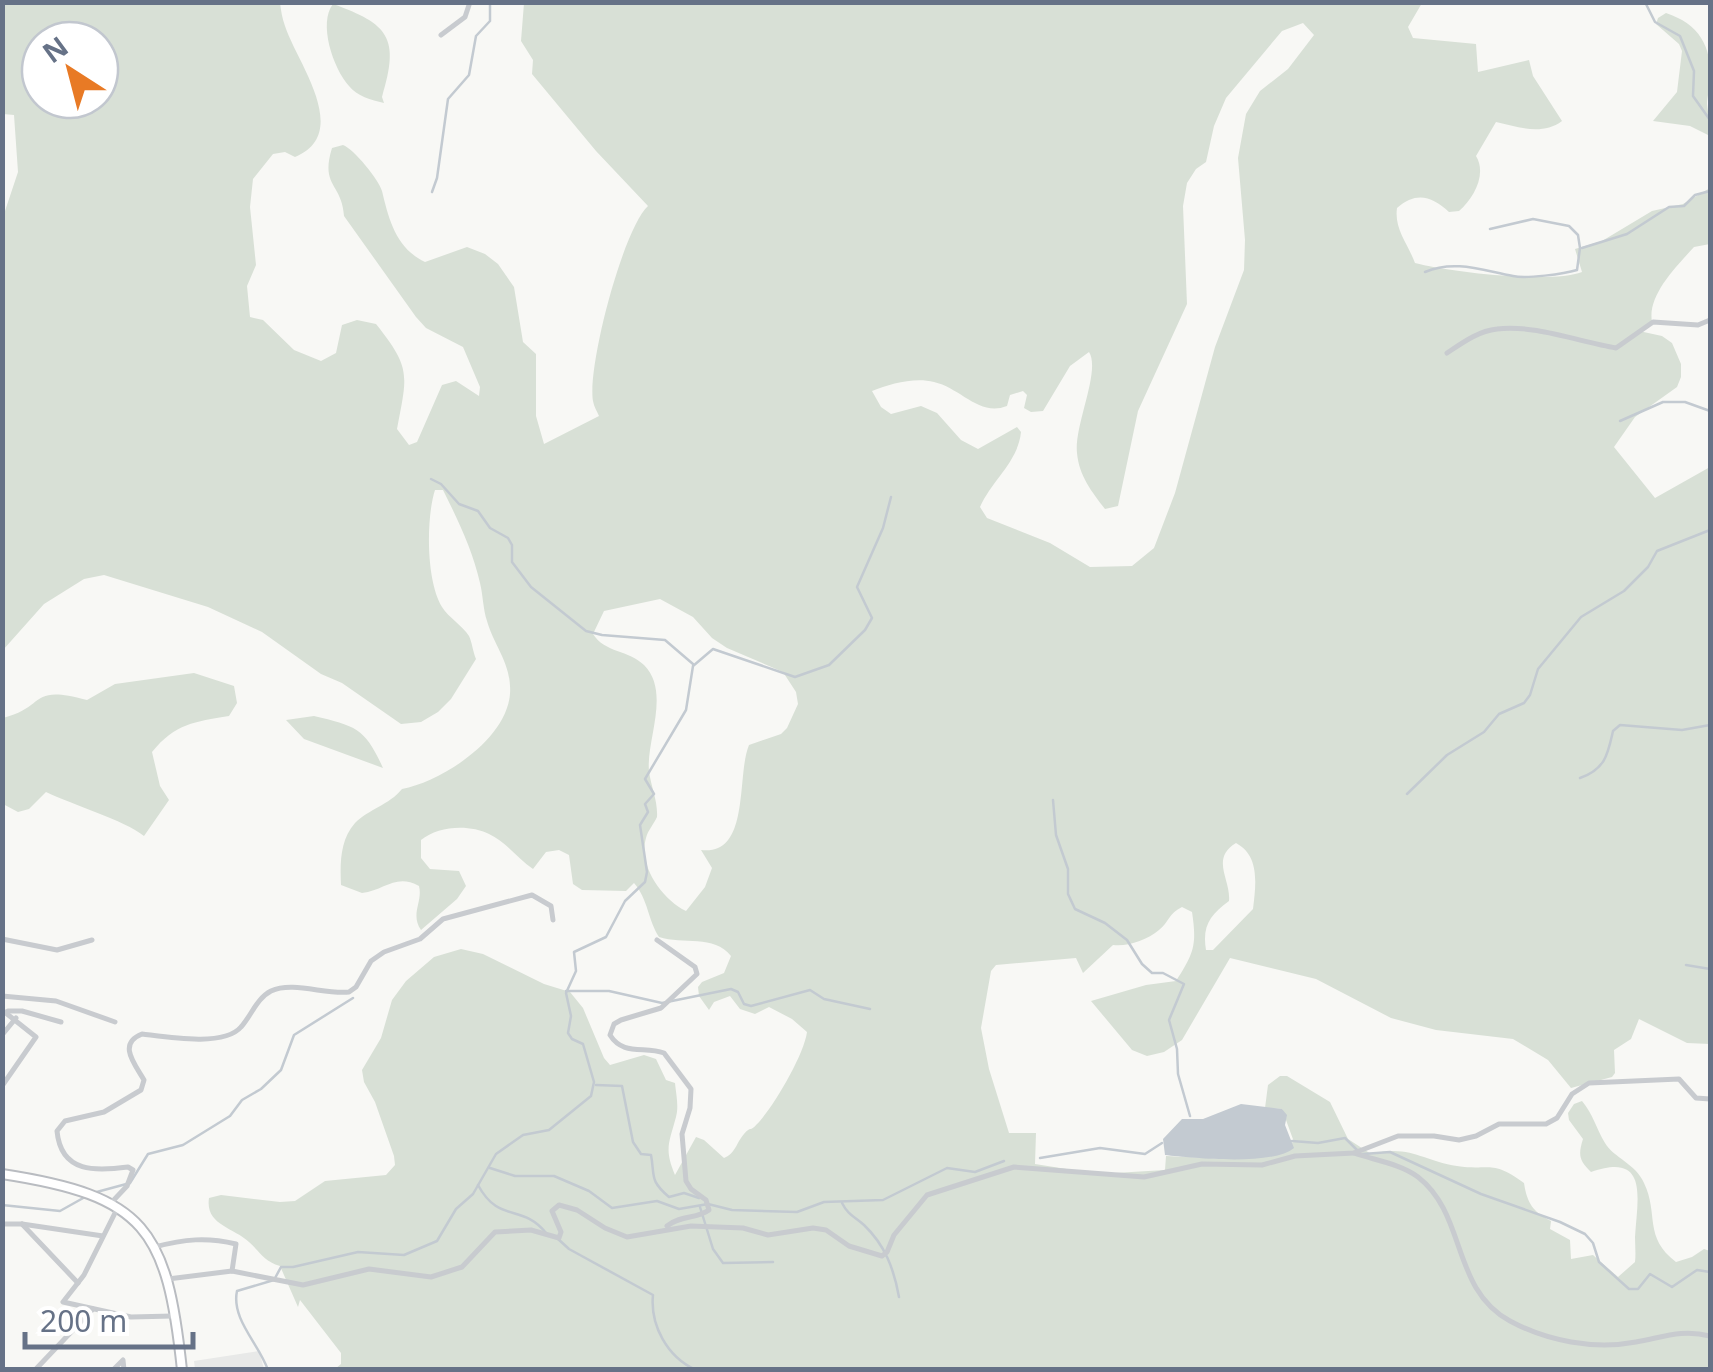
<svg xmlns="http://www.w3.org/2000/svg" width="1713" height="1372" font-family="'Noto Sans',sans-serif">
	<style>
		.built { fill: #e8e9e8 }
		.green { fill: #d8e0d6; fill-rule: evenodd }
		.water { fill: #c3cad1 }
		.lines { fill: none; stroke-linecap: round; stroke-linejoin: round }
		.stream { stroke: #c3cad1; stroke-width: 2.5 }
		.primary-casing { stroke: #b9bcc1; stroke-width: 12 }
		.street { stroke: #c8cbcf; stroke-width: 5 }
		.primary { stroke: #fff; stroke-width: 8 }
	</style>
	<rect width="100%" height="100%" fill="#f8f8f5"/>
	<polygon class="built" points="259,1351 264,1369 195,1369 194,1361"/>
	<g class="green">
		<path d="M3 3H280C281 10 282 18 285 26 296 61 353 133 295 157L285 152 273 154 253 179 250 207 256 265 247 286 250 317 263 320 294 350 321 361 336 353 342 325 357 320 376 324C412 369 407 375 397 429L409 445 417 442 442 385 456 381 479 396 480 387 463 347 426 328 416 317 344 216C342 183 320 187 332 148L343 145C354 149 379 180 382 191 389 220 396 248 425 262L467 247 485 254 498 264 514 287 523 342 536 354V416L544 444 599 416C597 411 594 407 593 401 587 367 623 229 648 206L596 151 532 74 533 60 521 41 524 3H1422L1408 27 1413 38 1476 44 1478 72 1529 60 1533 76 1562 121C1542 136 1518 127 1496 122L1476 156C1487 174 1474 198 1459 211L1449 212C1432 196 1416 191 1397 208 1394 229 1408 244 1415 263 1449 272 1551 284 1582 272L1575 249 1602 241 1652 211 1683 204 1710 188V244L1694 247C1677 266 1647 295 1652 322L1639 331 1662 336 1672 343 1681 364V377L1677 387 1635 417 1614 447 1655 498 1710 467V1044L1687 1043 1639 1019 1631 1039 1614 1050 1615 1073 1612 1077 1571 1088 1548 1060 1513 1039 1436 1030 1391 1018 1316 979 1230 958 1182 1040 1164 1052 1147 1056 1132 1050 1091 1001 1146 985 1176 981C1194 953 1197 945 1192 912L1182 907C1169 913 1169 922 1159 930 1147 940 1127 947 1113 945L1083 973 1076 958 996 965 991 971 981 1028 989 1069 1009 1133H1036L1035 1164 1098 1174 1165 1170 1166 1156 1229 1159 1294 1142 1282 1109 1265 1108 1268 1085 1280 1076H1287L1330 1102 1348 1139 1371 1154C1410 1144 1423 1161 1457 1166 1490 1171 1491 1159 1524 1183 1527 1203 1533 1212 1551 1221L1550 1229 1570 1240 1571 1259 1593 1255 1618 1277 1635 1262C1636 1254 1635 1245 1635 1237 1637 1200 1650 1151 1591 1172 1579 1160 1578 1155 1583 1139L1569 1120 1568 1113 1574 1104 1582 1101C1593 1114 1596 1128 1605 1143 1614 1158 1636 1164 1644 1183 1659 1214 1643 1237 1676 1262L1692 1257 1704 1249 1710 1251V1369H335L341 1364V1353L300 1300 298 1307 280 1266C264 1261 261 1253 249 1242 233 1227 205 1225 209 1198L221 1195 280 1202 295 1201 325 1181 386 1175 395 1165 394 1156 375 1102 364 1082 362 1070 381 1038 392 1000 406 981 434 957 461 949 483 954 544 984 570 992 583 1008 604 1058 610 1065 644 1055 656 1059 666 1080 675 1083C676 1094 679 1106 676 1117 669 1143 664 1149 675 1175L696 1137 704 1140 724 1158C736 1153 736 1143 744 1134 752 1125 749 1133 757 1124 773 1108 804 1055 807 1032L792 1019 769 1007 755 1014 740 1009 730 996 714 1002 709 1010 699 996 698 987 702 982 724 973 731 956C714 934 683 945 659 937 648 920 648 899 634 883L626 891 582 890 573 884 569 855 559 850 546 852 533 869C518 859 505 841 489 834 469 824 438 826 421 840V858L430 869 459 871 466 886 457 899 421 930C410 914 423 902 419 886 396 873 385 890 362 893L341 885C340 863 340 840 355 823 369 809 389 805 402 789 444 781 514 735 510 686 509 661 493 643 487 621 483 609 483 595 480 583 473 551 458 520 443 490H435C426 518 426 581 442 607 449 618 462 625 469 636 472 642 473 652 476 659L451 699 438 712 421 722 401 724 342 683 321 674 262 632 208 607 104 575 84 579 44 604 3 650 2 220 18 172 14 115 3 114ZM1303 23 1314 35 1288 69 1260 91 1246 114 1238 158 1245 240 1244 270 1215 347 1175 493 1154 548 1132 566 1090 567 1050 543 987 518 980 507C992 480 1018 462 1021 432L1017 427 978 449 961 440 937 413 921 406 891 414 881 407 872 391C890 384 914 377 934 382 961 388 979 417 1007 406L1010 395 1023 391 1027 395 1024 408 1031 412 1043 411 1070 366 1089 352C1101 371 1074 425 1077 453 1079 476 1092 492 1105 509L1118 506 1138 411 1187 304 1183 206 1187 183 1196 169 1206 162 1214 126 1226 98 1282 31ZM40 40H100V100H40ZM660 599 693 617 712 638 727 648 783 672 796 692 798 704 787 728 781 734 749 745C736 776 751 856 701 850L712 868 705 887 686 911C662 899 638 866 646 838 648 830 654 824 657 817 658 801 651 787 649 771 646 740 671 692 644 665 629 650 605 653 593 634L604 611ZM1236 843C1260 856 1256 884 1253 909L1213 950H1206C1202 926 1210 915 1229 901 1231 879 1210 859 1236 843Z"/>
		<path d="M333 4C389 24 400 38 382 97L384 103C371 100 357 96 349 86 333 68 318 23 333 4Z"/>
		<path d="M1666 13C1699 24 1712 46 1710 80 1710 88 1707 97 1707 104 1708 115 1711 125 1710 136L1690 126 1653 121 1677 92 1682 51 1679 44 1656 24 1658 18Z"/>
		<path d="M194 673 234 686 237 703 229 716C194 722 176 723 152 752L160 786 169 800 144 836C124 820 73 805 46 792L29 809 18 812 3 804V718C47 707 28 684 87 700L115 684Z"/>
		<path d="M314 716C356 726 365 728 383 768L304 739 286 720Z"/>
	</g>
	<path class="water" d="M1241 1104 1282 1109 1287 1115 1285 1125 1294 1148C1273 1166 1193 1158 1165 1155L1163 1139 1182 1119H1203Z"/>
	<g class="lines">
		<g class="stream">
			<polyline points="1645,2 1655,22 1680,36 1694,71 1693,96 1710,120"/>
			<polyline points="432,192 437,178 448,99 469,75 476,36 490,21 490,2"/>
			<polyline points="1582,248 1627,234 1669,207 1684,206 1695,195 1710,191"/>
			<path d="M1425 272C1455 259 1484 271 1513 276 1526 279 1564 274 1577 270L1580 248 1578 235 1569 226 1533 219 1490 229"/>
			<polyline points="1620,421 1663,402 1685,402 1710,411"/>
			<polyline points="431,479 441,484 459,504 478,511 490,528 508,538 512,545 512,562 531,587 586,631 602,635 665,640 693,664"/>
			<path d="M1580 778C1606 769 1608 753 1613 731L1620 725 1682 730 1710 725"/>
			<polyline points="1407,794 1447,755 1484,732 1499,714 1524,703 1530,695 1538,669 1581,617 1624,591 1648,567 1657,551 1710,530"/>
			<polyline points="1053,800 1056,835 1068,869 1068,894 1075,909 1105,923 1127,940 1142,964 1152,973 1163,973 1184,984 1169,1020 1177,1049 1178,1074 1190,1116"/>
			<polyline points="1686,965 1710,969"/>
			<polyline points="566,991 609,991 662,1003 731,989 738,992 744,1004 751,1006 810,990 824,999 870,1009"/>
			<path d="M596 1085 622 1086 633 1142 641 1154 651 1155C655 1176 649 1180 669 1197L684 1193 699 1198"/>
			<polyline points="1292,1141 1318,1143 1345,1138 1357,1150"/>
			<polyline points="1363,1154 1390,1152 1481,1194 1560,1222 1585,1234 1593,1243 1599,1262 1629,1289 1638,1289 1650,1274 1672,1287 1697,1270 1710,1272"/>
			<polyline points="1040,1158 1100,1148 1145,1154 1162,1143"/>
			<polyline points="490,1168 515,1176 554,1176 589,1191 612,1208 657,1201 679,1209 708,1204 732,1210 797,1212 824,1202 883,1200 947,1168 975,1172 1004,1161"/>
			<path d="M478 1185C499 1224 522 1203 546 1233"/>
			<polyline points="93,1193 130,1183 148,1154 183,1145 230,1116 242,1100 261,1089 281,1070 294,1035 353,998"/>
			<path d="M842 1203C848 1215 855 1217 864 1225 885 1245 894 1269 899 1297"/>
			<polyline points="2,1205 60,1211 85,1197"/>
			<polyline points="700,1207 713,1249 723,1263 773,1262"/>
			<path d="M557 1238 569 1249 653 1295C650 1325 667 1357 696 1370"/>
			<path d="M268 1370C259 1344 231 1319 237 1291L274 1280 281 1267H293L358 1252 404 1255 437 1241 456 1209 473 1194 496 1154 523 1135 549 1130 591 1096 594 1082 583 1044 572 1039 568 1033 571 1016 566 993 576 971 574 952 606 937 625 901 645 882 647 872 640 825 648 812 645 804 654 794 645 779 686 710 693 666 713 649 795 677 829 665 865 630 872 618 857 587 883 528 891 497"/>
		</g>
		<g class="primary-casing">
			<path id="primary" d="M2 1174C146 1196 167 1229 182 1370"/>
		</g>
		<g class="street">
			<polyline points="441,35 465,17 470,2"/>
			<path d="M1447 353C1462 343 1478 331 1497 329 1532 324 1580 342 1616 348L1653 322 1698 325 1710 320"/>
			<polyline points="2,939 57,950 92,940"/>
			<path d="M657 940 695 967 697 974 661 1008 621 1020 614 1024 610 1035C623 1056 644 1046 664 1053L691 1089 690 1108 682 1134 686 1181 691 1189 706 1200 709 1210C697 1219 680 1215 667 1226"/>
			<polyline points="2,996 56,1001 115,1022"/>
			<polyline points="2,1010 36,1037 2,1086"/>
			<polyline points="8,1011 22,1011 61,1022"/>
			<polyline points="2,1035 16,1018"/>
			<path d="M1354 1153C1374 1160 1401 1164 1418 1177 1467 1215 1451 1289 1510 1321 1547 1341 1594 1350 1636 1342 1664 1337 1682 1329 1710 1336"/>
			<path d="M111 1203 127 1186 133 1170 128 1167C97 1171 61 1174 57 1131L65 1121 104 1112 141 1090 144 1080C135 1064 117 1044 142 1034 167 1037 224 1047 241 1027 251 1016 257 998 271 991 293 981 326 995 349 992L356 987 371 961 384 952 420 939 443 919 532 895 551 906 553 920"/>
			<polyline points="118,1207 84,1275 63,1302 131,1317 173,1316"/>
			<polyline points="2,1224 22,1224 103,1236"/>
			<polyline points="22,1224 78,1283"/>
			<path d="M155 1247C184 1239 207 1237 236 1244L232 1271"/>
			<polyline points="168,1279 232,1271 303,1285 369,1269 431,1277 462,1267 495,1232 531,1230 559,1238 561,1232 552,1211 559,1205 577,1210 605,1228 627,1237 691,1226 743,1228 768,1235 813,1228 826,1230 849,1246 882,1256 887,1252 894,1235 927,1195 1014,1167 1144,1177 1202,1164 1262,1165 1295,1156 1354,1153 1398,1136 1434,1136 1459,1140 1476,1136 1499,1124 1546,1124 1557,1118 1572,1094 1589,1083 1679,1079 1696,1098 1710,1099"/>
			<polyline points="35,1370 93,1309"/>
			<polyline points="113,1370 123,1360 124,1370"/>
		</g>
		<use href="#primary" class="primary"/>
	</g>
	<rect width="1713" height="1372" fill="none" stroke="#667287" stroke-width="10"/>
	<g transform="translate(70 70) rotate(324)"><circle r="48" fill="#ffffff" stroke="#c2c7cf" stroke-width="2.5"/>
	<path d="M0-8L18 38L0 25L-18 38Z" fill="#e87a25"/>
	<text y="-15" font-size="28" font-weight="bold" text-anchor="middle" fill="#667287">N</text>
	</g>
	<path d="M25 1332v15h168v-15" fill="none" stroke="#667287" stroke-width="5"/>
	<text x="40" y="1332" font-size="30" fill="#667287" stroke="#ffffff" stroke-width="8" paint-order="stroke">200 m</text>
</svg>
